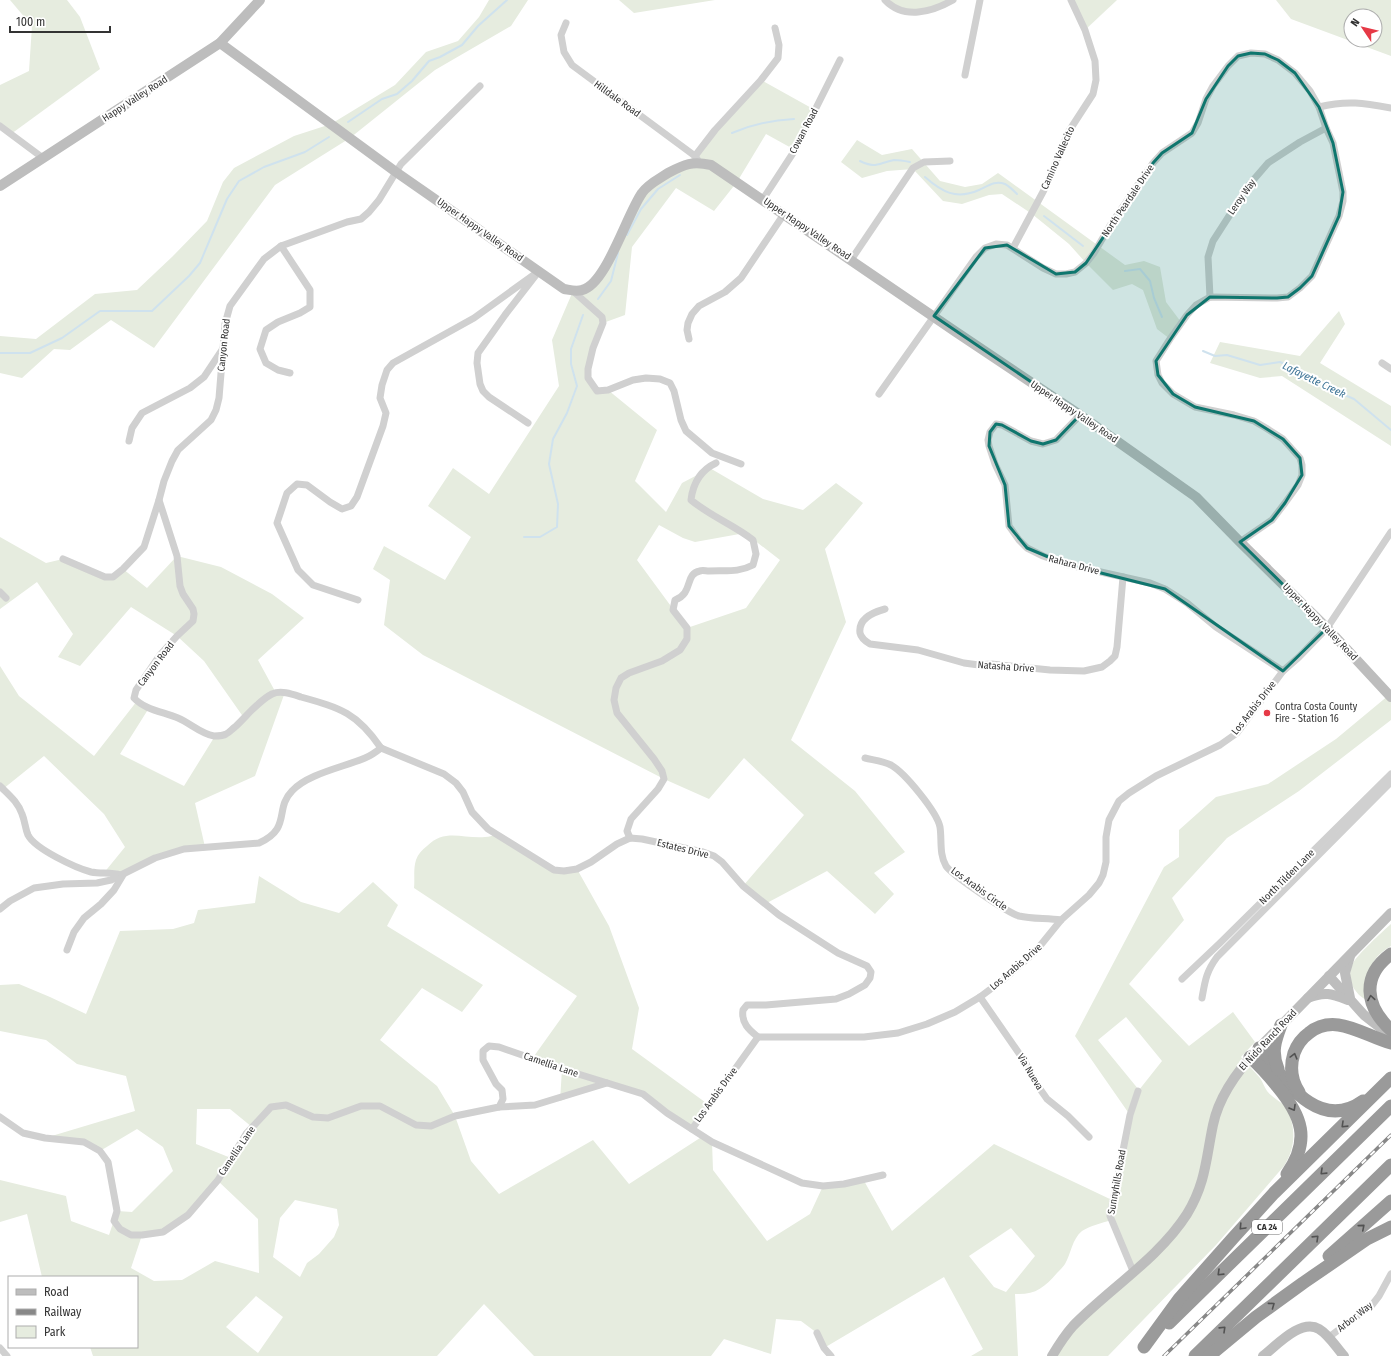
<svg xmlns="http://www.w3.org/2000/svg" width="1391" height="1356" font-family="'Fira Sans Condensed',sans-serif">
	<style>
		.green { fill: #e6ecdf; fill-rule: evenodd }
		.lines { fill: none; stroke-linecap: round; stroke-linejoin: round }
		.stream { stroke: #cfe2ee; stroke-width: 2 }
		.street { stroke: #d0d0d0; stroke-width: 7 }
		.secondary { stroke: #bdbdbd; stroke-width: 10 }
		.highway { stroke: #9a9a9a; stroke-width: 13 }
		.rail-casing { stroke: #888; stroke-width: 3.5 }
		.rail { stroke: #fff; stroke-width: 2; stroke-dasharray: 6; stroke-linecap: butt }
		.oneway { stroke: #525252 }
		.marked { fill: #0f766e; fill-opacity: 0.2; stroke: #0f766e; stroke-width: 3; stroke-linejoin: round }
		.poi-dot { fill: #e63946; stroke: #fff; stroke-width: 1.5 }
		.labels { text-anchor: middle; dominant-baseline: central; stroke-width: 4; stroke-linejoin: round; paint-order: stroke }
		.shield { fill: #fff; stroke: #707070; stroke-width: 1 }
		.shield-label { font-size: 9px; font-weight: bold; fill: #333 }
		.street-label { font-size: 10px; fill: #333; stroke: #fff }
		.poi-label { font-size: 10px; fill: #333; stroke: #fff; text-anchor: start }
		.water-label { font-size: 11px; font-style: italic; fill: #3f7597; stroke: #fff }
	</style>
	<rect width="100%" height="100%" fill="#fff"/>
	<g class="green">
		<polygon points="10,0 67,0 80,17 100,69 11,134 0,126 0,85 29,71 32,26"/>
		<polygon points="489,0 528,0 511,26 435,70 350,138 275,185 154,348 111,320 70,350 54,349 22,378 0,373 0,336 36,339 95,294 137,290 173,256 207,221 223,182 234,168 294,136 331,124 395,85 426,52 458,41 479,17"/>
		<polygon points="619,0 715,0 634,13"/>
		<polygon points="891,0 953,0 912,13 887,2"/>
		<polygon points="1071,0 1117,0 1085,30"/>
		<path d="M1276 0H1391V56L1291 19ZM1351 16H1375V40H1351Z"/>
		<path d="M761 80 815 110 795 150 766 134 737 182 714 211 676 188 632 247 625 315 603 323 588 369 594 387 608 390 657 430 635 481 666 512 682 483 701 473 708 467 763 499 803 510 836 483 863 503 825 549 846 622 791 740 855 791 905 852 874 873 894 894 875 914 827 871 765 904 743 886 804 815 744 758 709 799 664 779 423 655 384 625 390 580 373 569 384 546 445 580 471 537 428 506 453 468 489 494 559 386 552 340 573 291 594 283 642 193 695 156ZM659 525 683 538 695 542 745 533 780 560 746 608 687 628 637 560Z"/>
		<polygon points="857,140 882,155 912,149 940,181 965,187 982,184 998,173 1125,265 1144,261 1160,267 1166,302 1181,322 1170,339 1157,329 1143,290 1132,284 1113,290 1086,263 1069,244 1032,214 1002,194 989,195 962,204 943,201 913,169 887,171 862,178 841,162"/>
		<polygon points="1339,311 1345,324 1320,363 1391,406 1391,446 1282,376 1260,378 1210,363 1220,342 1300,356"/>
		<polygon points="0,537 46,563 63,559 105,577 123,569 147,588 177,556 221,567 272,594 304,618 258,660 276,693 285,692 255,776 195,803 205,847 184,849 122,875 103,874 125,847 104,814 44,756 3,789 0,786 0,666 19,696 94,756 137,701 149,708 120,754 184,786 215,736 227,734 244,718 204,661 177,636 131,607 80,666 58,657 73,634 37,582 0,609"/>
		<path d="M1391 692V720L1299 791 1227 838 1172 898 1184 920 1129 984 1189 1046 1233 1012 1255 1042 1241 1057C1247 1064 1254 1071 1260 1078 1263 1082 1264 1087 1267 1091 1272 1097 1278 1100 1284 1105 1287 1108 1288 1112 1290 1116 1296 1134 1294 1150 1284 1166L1216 1245 1108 1356H1052L1054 1351 1133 1271 1111 1220C1102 1223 1090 1226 1082 1231 1072 1239 1071 1254 1065 1264 1063 1267 1060 1270 1057 1273 1044 1288 1035 1295 1015 1294L1018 1356H971L983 1349 944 1277 824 1348 817 1333 801 1321 776 1319 771 1354 724 1339 711 1356H534L484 1304 437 1356H93L90 1347H137V1277H42L27 1214 0 1222V1180L66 1196 71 1221 109 1235 117 1211 132 1212 173 1171 163 1147 137 1129 100 1151 84 1142 45 1138 135 1111 126 1076 77 1064 46 1040 0 1031V985L19 984 50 997 86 1014 120 931 173 929 194 923 198 910 255 903 259 876 301 902 339 913 373 882 398 905 387 926 483 985 462 1012 422 988 380 1040 437 1086 455 1116 471 1161 499 1194 593 1140 629 1184 703 1136 712 1142 713 1170 767 1241 810 1214 823 1186 863 1179 892 1231 994 1144 1112 1200 1130 1115 1075 1036 1164 867 1179 857V830L1216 797 1268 784 1336 739 1389 695ZM1126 1017 1162 1061 1139 1090 1098 1040ZM197 1109H230L252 1127 231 1158 196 1144ZM218 1181 258 1219 259 1273 215 1261 182 1280 154 1281 131 1268 142 1235 163 1232 188 1215ZM295 1200 337 1209 339 1225 334 1237 319 1254 307 1263 300 1277 273 1257 280 1218ZM1011 1228 1035 1256 1006 1292 994 1287 969 1256ZM256 1296 283 1317 258 1353 226 1327Z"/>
		<path d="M498 834 554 870 577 869 609 926 639 1008 632 1049 709 1105 692 1129 643 1094 608 1083 560 1101 562 1069 532 1059 577 996 414 888C415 879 413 869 416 860 418 854 422 850 427 846 445 828 463 839 485 837 489 837 494 835 498 834Z"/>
		<path d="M1391 924V946C1366 961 1369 974 1367 1000 1361 998 1356 992 1353 987 1349 980 1349 970 1353 963 1359 953 1381 933 1391 924Z"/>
	</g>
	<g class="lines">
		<g class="stream">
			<polyline points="348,122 382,99 397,94 412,81 429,61 440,57 462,45 478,26 507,0"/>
			<path d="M732 133C753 124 771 120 794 119"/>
			<path d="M860 161C876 169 878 163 894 160 899 160 905 161 910 162"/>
			<path d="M925 177C942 192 956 200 979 190 988 186 995 180 1005 184 1009 186 1014 191 1017 194"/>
			<polyline points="1044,216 1083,246"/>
			<polyline points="627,235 641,209 658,189 680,175"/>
			<polyline points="1125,271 1140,269 1150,281 1154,298 1162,317"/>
			<polyline points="598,299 611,281 618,253"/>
			<polyline points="1203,351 1215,356 1227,355 1260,365 1280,362 1305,373 1326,387 1354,399 1391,430"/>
			<polyline points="0,353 30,353 62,338 100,311 152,311 189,276 200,263 227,199 239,181 264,167 305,152 329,137"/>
			<polyline points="524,537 540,537 557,527 558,504 549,464 553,439 567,413 577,386 571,364 571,349 583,315"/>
		</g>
		<g class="street">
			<path d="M885 0C904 20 932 12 953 0"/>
			<polyline points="566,23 561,35 564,52 572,65 695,156 699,162"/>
			<polyline points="965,75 980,0"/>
			<path d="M1319 107C1347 100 1364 103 1391 108"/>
			<polyline points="0,126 43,158"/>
			<polyline points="695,156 715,130 761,80 778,58 779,45 775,28"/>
			<polyline points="763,199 795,150 840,60"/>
			<polyline points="281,246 310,290 310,307 300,313 278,322 266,330 260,349 266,363 278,370 290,373"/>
			<polyline points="1013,248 1044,190 1069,131 1093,94 1096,80 1095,61 1085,30 1071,0"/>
			<polyline points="851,260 913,168 924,162 950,161"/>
			<polyline points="573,291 602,317 603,323 593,348 588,369 588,378 597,391 608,390 633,380 646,378 660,379 670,383 674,391 681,420 686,431 712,453 741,464"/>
			<polyline points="1210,297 1208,257 1213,241 1249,185 1268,163 1300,142 1326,128"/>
			<polyline points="689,339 687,330 688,323 692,314 699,306 725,292 741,278 784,214"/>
			<polyline points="1382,363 1391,369"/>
			<polyline points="879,394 976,257 985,248 996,244 1007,245 1043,268 1056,274 1066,274 1075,272 1086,263 1094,253 1111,224 1153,163 1162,153 1192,133 1198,123 1206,99 1213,86 1228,66 1238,56 1251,53 1265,54 1278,60 1295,73 1310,91 1319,107 1326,128 1333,143 1343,192 1343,201 1339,216 1312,276 1300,288 1288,297 1277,298 1210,297 1196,305 1187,315 1170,339 1156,361 1158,375 1162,383 1173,394 1195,407 1234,415 1254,421 1266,428 1283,439 1300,458 1302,465 1302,475 1298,485 1285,503 1272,520 1240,542"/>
			<polyline points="1080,415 1056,440 1043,444 1031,441 1002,425 996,424 990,432 988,440 989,446 995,464 1005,485 1009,526 1019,540 1027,548 1043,556 1065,564 1150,583 1165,589 1187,603 1216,627 1283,671"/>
			<polyline points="129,441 132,428 142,413 190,388 204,377 222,350"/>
			<polyline points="63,559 105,577 113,577 123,569 144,547 159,500"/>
			<polyline points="0,592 6,598"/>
			<polyline points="358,600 313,585 298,570 277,523 287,493 297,484 307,485 330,502 342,509 351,506 357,497 383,426 386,413 380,398 382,385 387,370 393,363 474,318 539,271 505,315 478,353 477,363 480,384 483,391 489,397 528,423"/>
			<path d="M885 609C874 612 858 618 860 633 861 638 865 641 870 644L918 650 964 663 979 665 991 664 1050 670 1084 671 1102 667 1110 661 1115 656 1117 647 1123 577"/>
			<path d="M381 748C357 713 341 708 301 697 292 694 281 690 272 694 258 701 246 717 235 727 232 729 229 733 226 734 223 736 217 736 214 736 201 734 190 723 178 718 164 712 145 710 134 698L136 690 160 655 177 636 193 621 194 614 193 609 183 594 180 586 177 556 159 500 164 481 172 461 178 450 211 420 216 410 219 398 225 324 230 306 264 259 281 246 347 222 361 219 369 212 379 200 401 164 480 86"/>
			<path d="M381 748 444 774 456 783 463 792 472 812 488 829 554 870 564 871 577 869 591 862 617 844 630 838 642 839 703 852 714 856 722 862 743 886 779 915 838 953 867 966 871 972 870 978 865 985 849 994 836 999 766 1005H747L743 1010C741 1023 749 1030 758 1037"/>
			<path d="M865 758C873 760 883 761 891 765 905 773 937 812 940 827 942 840 939 854 946 866 952 875 1008 913 1019 916 1032 919 1047 918 1061 920"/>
			<path d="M0 786C9 795 18 802 22 814 25 821 25 828 28 835 35 849 76 868 91 872 101 874 111 872 121 875"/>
			<path d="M630 838 627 831 631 819 658 789 664 779 662 771 654 759 617 713 614 700 616 688 621 678 629 673 662 661 680 650 687 639V628L673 610 675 600C694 593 684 574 700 571 702 570 706 571 709 571 725 570 738 573 753 565L756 554 753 540C734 525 710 516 691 500 693 483 701 470 716 463"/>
			<path d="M0 909 10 901 34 888 63 884 97 883 111 880 155 858 184 849 259 843C292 828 274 809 292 791 307 774 344 767 365 758 370 756 376 752 381 748"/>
			<polyline points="67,950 74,932 84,918 101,904 114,890 123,875"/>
			<polyline points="1182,979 1220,943 1391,774"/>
			<polyline points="980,997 1025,1062 1040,1089 1047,1099 1068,1116 1089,1137"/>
			<path d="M1202 998C1205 981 1206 972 1217 957L1391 782"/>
			<polyline points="499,1107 535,1105 607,1083"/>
			<polyline points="0,1117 23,1133 45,1138 84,1142 100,1151 108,1162 117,1211 114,1221 120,1229 131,1235 142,1235 163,1232 188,1215 218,1180 246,1134 271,1107 286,1105 313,1117 328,1118 361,1106 380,1106 416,1125 431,1126 455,1116 499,1107 503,1099 502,1090 496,1084 483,1060 483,1051 489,1046 499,1047 562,1069 643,1094 667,1113 712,1142 802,1183 823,1186 844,1184 883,1175"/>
			<polyline points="692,1129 758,1037 864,1037 898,1033 927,1024 955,1012 980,997 1004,979 1035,952 1061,920 1089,895 1099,883 1103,875 1106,862 1106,837 1109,820 1119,801 1129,793 1156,776 1220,745 1237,733 1283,671 1299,657 1327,628 1391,532"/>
			<polyline points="1133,1271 1110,1216 1130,1115 1138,1091"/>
			<polyline points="817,1333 824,1348 831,1356"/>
			<polyline points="1329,1337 1372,1305 1379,1296 1391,1274"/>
			<polyline points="0,1348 7,1356"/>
		</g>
		<g class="secondary">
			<path d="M220 43 396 172 564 289C570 290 576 292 582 290 606 285 627 214 642 193 648 184 659 179 668 173 685 164 692 161 711 165L956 332 1080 415 1196 497 1240 542 1327 628 1391 697"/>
			<polyline points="0,186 220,43 260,0"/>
			<polyline points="1329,976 1364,1015 1391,1036"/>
			<path d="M1308 998C1325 991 1332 994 1348 1000"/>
			<polyline points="1350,998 1345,973 1350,956"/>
			<path d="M1052 1356C1058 1346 1065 1335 1073 1326 1109 1289 1159 1258 1187 1214 1206 1183 1206 1158 1213 1125 1219 1095 1239 1069 1259 1048L1391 913"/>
			<path d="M1263 1356C1276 1346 1301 1318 1319 1329 1329 1335 1336 1347 1344 1356"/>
		</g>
		<g class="highway">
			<path d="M1391 954C1361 976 1365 1006 1391 1030"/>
			<path d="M1259 1048C1283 1077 1317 1134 1363 1101"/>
			<path d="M1250 1057C1260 1066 1269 1076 1277 1086 1302 1116 1311 1140 1287 1174"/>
			<path d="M1278 1069C1271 1052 1275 1041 1281 1025"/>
			<path d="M1299 1092C1291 1080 1290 1066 1294 1053 1297 1045 1302 1038 1309 1033 1335 1012 1364 1036 1391 1043"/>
			<polyline points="1329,1256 1391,1201"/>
			<polyline points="1169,1323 1391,1106"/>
			<polyline points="1144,1347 1179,1299 1234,1237 1274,1193 1391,1078"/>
			<polyline points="1195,1356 1391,1165"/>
			<polyline points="1209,1356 1256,1317 1303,1283 1367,1239 1391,1227"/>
		</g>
		<g class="rail-casing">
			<polyline id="rail" points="1164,1356 1391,1135"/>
		</g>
		<use href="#rail" class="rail"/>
	</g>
	<defs><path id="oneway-chevron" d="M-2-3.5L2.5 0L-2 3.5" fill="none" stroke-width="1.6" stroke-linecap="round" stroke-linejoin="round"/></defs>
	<g class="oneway">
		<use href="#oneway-chevron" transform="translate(1371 998) rotate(-99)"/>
		<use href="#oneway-chevron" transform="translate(1294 1056) rotate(-75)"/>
		<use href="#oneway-chevron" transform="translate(1293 1108) rotate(60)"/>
		<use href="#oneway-chevron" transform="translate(1344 1125) rotate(136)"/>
		<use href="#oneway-chevron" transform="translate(1323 1172) rotate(136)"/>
		<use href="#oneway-chevron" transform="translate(1242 1227) rotate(133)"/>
		<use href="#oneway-chevron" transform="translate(1362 1227) rotate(-41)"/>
		<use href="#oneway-chevron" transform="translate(1316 1238) rotate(-44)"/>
		<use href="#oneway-chevron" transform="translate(1220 1273) rotate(136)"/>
		<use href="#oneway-chevron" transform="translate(1272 1305) rotate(-36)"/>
		<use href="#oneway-chevron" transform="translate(1223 1329) rotate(-44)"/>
	</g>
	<path class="marked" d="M1251 53 1265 54 1278 60 1295 73 1319 107 1333 143 1343 192 1339 216 1312 276 1300 288 1288 297 1277 298 1210 297 1187 315 1156 361 1158 375 1173 394 1195 407 1254 421 1283 439 1300 458 1302 475 1285 503 1272 520 1240 542 1327 628 1283 671 1165 589 1065 564 1027 548 1009 526 1005 485 989 446 990 432 996 424 1002 425 1031 441 1043 444 1056 440 1080 415 934 316 985 248 1007 245 1056 274 1075 272 1086 263 1153 163 1162 153 1192 133 1206 99 1228 66 1238 56Z"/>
	<circle class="poi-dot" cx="1267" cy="713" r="4"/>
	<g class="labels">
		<rect class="shield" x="1252" y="1220" width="30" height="14" rx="3"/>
		<g class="shield-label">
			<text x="1267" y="1227">CA 24</text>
		</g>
		<g class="street-label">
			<text transform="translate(135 99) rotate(-33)">Happy Valley Road</text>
			<text transform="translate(617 99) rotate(36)">Hilldale Road</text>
			<text transform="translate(804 131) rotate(-62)">Cowan Road</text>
			<text transform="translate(1058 158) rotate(-66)">Camino Vallecito</text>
			<text transform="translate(1242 197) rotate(-55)">Leroy Way</text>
			<text transform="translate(1128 201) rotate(-56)">North Peardale Drive</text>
			<text transform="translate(807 229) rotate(34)">Upper Happy Valley Road</text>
			<text transform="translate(480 230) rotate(35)">Upper Happy Valley Road</text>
			<text transform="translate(224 345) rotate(-84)">Canyon Road</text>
			<text transform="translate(1074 412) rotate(34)">Upper Happy Valley Road</text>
			<text transform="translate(1074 565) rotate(15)">Rahara Drive</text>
			<text transform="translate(1320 622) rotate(46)">Upper Happy Valley Road</text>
			<text transform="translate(156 664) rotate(-53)">Canyon Road</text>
			<text transform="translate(1006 667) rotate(4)">Natasha Drive</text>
			<text transform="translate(1254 708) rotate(-52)">Los Arabis Drive</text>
			<text transform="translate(683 849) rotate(14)">Estates Drive</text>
			<text transform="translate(1287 877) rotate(-45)">North Tilden Lane</text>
			<text transform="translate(979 889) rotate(36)">Los Arabis Circle</text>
			<text transform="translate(1016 967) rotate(-41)">Los Arabis Drive</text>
			<text transform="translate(1268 1040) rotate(-47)">El Nido Ranch Road</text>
			<text transform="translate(551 1065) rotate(19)">Camellia Lane</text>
			<text transform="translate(1030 1072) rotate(59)">Via Nueva</text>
			<text transform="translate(716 1095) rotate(-54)">Los Arabis Drive</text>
			<text transform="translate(237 1151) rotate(-56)">Camellia Lane</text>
			<text transform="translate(1117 1182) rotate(-80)">Sunnyhills Road</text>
			<text transform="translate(1355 1317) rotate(-38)">Arbor Way</text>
		</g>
		<g class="poi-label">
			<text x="1275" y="707">Contra Costa County<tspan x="1275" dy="12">Fire - Station 16</tspan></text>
		</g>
		<g class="water-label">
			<text transform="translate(1314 380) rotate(26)">Lafayette Creek</text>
		</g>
	</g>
	<rect x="8" y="1276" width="130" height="72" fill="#ffffff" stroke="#adadad"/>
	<rect x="16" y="1289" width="20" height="6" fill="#bdbdbd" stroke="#adadad"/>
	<text x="44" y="1296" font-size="12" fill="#333333">Road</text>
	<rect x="16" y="1309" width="20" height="6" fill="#888888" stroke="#adadad"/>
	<text x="44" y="1316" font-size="12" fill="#333333">Railway</text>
	<rect x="16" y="1326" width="20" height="12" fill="#e6ecdf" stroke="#adadad"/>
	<text x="44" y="1336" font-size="12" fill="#333333">Park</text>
	<g transform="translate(1363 28) rotate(305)"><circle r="19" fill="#ffffff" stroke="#adadad"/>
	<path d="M0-3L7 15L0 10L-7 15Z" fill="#e63946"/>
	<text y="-6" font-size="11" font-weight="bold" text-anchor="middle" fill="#333333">N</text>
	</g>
	<path d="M10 26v6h100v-6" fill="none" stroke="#333333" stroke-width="2"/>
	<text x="16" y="26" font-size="12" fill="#333333" stroke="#ffffff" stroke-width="3" paint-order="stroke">100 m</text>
</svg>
